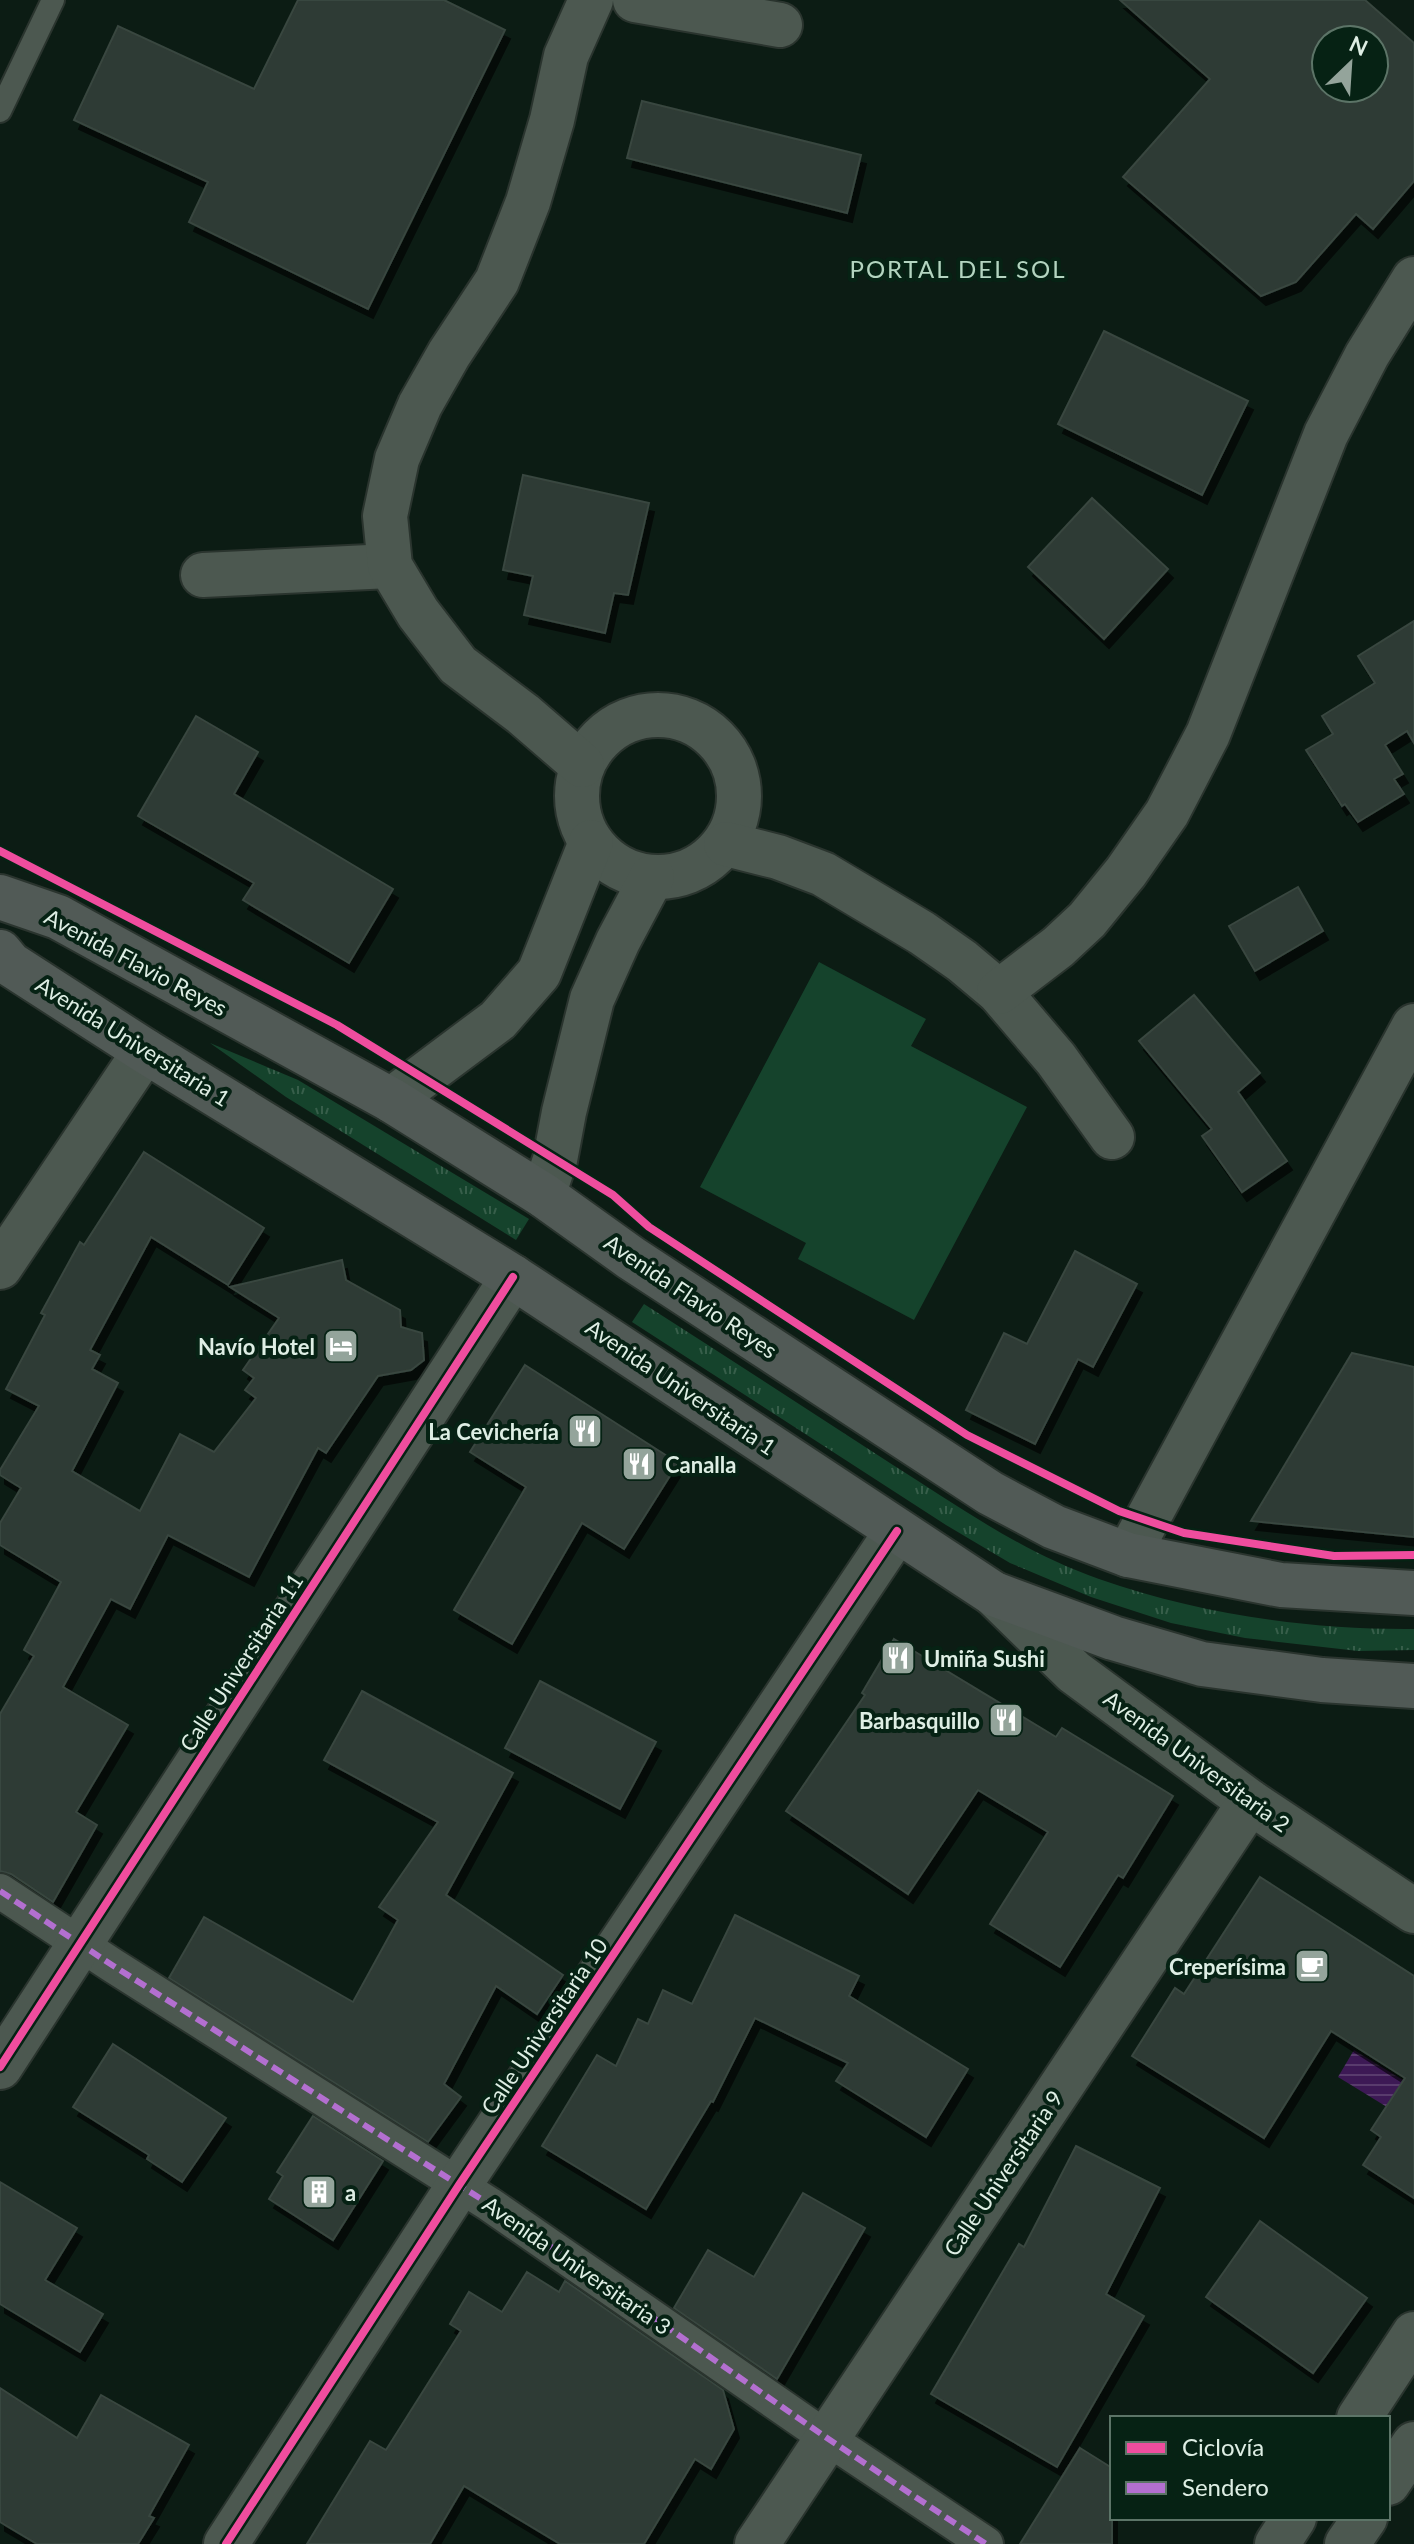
<svg xmlns="http://www.w3.org/2000/svg" width="1414" height="2544" font-family="Lato,sans-serif">
	<style>
		.grass { fill: url(#grass-tufts) }
		.pitch { fill: #15432c }
		.water { fill: url(#water-rules) }
		.building { fill: #2e3a34; stroke: #39463f; stroke-width: 2; fill-rule: evenodd; filter: url(#shadow) }
		.lines { fill: none; stroke-linecap: round; stroke-linejoin: round }
		.service-casing { stroke: #2a342e; stroke-width: 26 }
		.pedestrian-casing { stroke: #2a342e; stroke-width: 38 }
		.minor-casing { stroke: #2a342e; stroke-width: 48 }
		.tertiary-casing { stroke: #2a342e; stroke-width: 48 }
		.secondary-casing { stroke: #2a342e; stroke-width: 48 }
		.service { stroke: #4c5850; stroke-width: 22 }
		.pedestrian { stroke: #4c5850; stroke-width: 34 }
		.minor { stroke: #4c5850; stroke-width: 44 }
		.tertiary { stroke: #4c5850; stroke-width: 44 }
		.secondary { stroke: #515a56; stroke-width: 44 }
		.quiet { stroke: #b36fd0; stroke-width: 6; stroke-dasharray: 12 6; stroke-linecap: butt }
		.cycleway-casing { stroke: #062214; stroke-width: 13 }
		.cycleway { stroke: #ef4d9e; stroke-width: 8 }
		.labels { text-anchor: middle; dominant-baseline: central; stroke-width: 8; stroke-linejoin: round; paint-order: stroke }
		.street-label { font-size: 22px; fill: #deeee4; stroke: #062214 }
		.poi-label { font-size: 22px; font-weight: bold; fill: #deeee4; stroke: #062214; text-anchor: end }
		.neighbourhood-label { font-size: 24px; letter-spacing: 2px; fill: #b4d4c0; stroke: #062214 }
	</style>
	<defs>
		<pattern id="grass-tufts" width="24" height="20" patternUnits="userSpaceOnUse" patternTransform="scale(2)"><rect width="24" height="20" fill="#15432c"/><path d="M3 7l-1-3M5 7V3M7 7l1-3M15 17l-1-3M17 17v-4M19 17l1-3" fill="none" stroke="#375e4a"/></pattern>
		<pattern id="water-rules" width="6" height="5" patternUnits="userSpaceOnUse" patternTransform="scale(2)"><rect width="6" height="5" fill="#3d1955"/><path d="M0 2.5h6" fill="none" stroke="#593b6d"/></pattern>
		<filter id="shadow"><feDropShadow dx="5" dy="9" stdDeviation="0" flood-color="#0009"/></filter>
	</defs>
	<rect width="100%" height="100%" fill="#0c1c14"/>
	<g class="grass">
		<polygon points="210,1043 298,1080 529,1219 516,1240 286,1097"/>
		<path d="M644 1304C727 1357 810 1411 893 1465 959 1507 1024 1553 1099 1579 1199 1614 1308 1630 1414 1629V1650L1358 1651 1245 1638 1171 1623 1091 1597 1010 1563 946 1525 632 1322Z"/>
	</g>
	<polygon class="pitch" points="819,962 926,1019 911,1046 1027,1107 914,1320 798,1259 806,1243 700,1187"/>
	<polygon class="water" points="1354,2050 1414,2087 1400,2115 1338,2077"/>
	<g class="building">
		<polygon points="298,0 444,0 505,30 368,309 189,222 208,182 74,120 118,26 254,89"/>
		<path d="M1120 0H1365L1414 43V181L1373 229 1356 214 1296 282 1261 296 1123 177 1210 79ZM1326 40H1374V88H1326Z"/>
		<polygon points="642,101 861,155 847,213 627,158"/>
		<polygon points="1104,331 1248,401 1202,495 1058,424"/>
		<polygon points="523,475 649,503 628,595 614,593 605,633 524,615 533,576 503,570"/>
		<polygon points="1092,498 1168,569 1104,639 1028,567"/>
		<polygon points="1414,621 1414,743 1407,731 1385,745 1403,774 1394,779 1404,794 1358,822 1345,804 1342,806 1306,750 1333,734 1322,716 1375,683 1358,656"/>
		<polygon points="196,716 258,752 234,794 393,889 349,963 243,900 254,883 138,816"/>
		<polygon points="1298,887 1323,931 1255,971 1229,926"/>
		<polygon points="1194,995 1260,1073 1238,1092 1287,1161 1242,1192 1202,1136 1212,1129 1139,1041"/>
		<polygon points="144,1152 264,1228 228,1285 151,1237 90,1350 100,1355 92,1369 118,1383 72,1471 140,1511 180,1434 214,1452 256,1398 245,1390 254,1378 243,1370 279,1318 230,1287 342,1260 346,1280 400,1310 401,1327 422,1333 424,1360 411,1370 378,1376 326,1453 318,1448 249,1577 168,1535 130,1609 111,1599 63,1687 128,1725 76,1812 97,1825 53,1902 11,1874 0,1871 0,1714 34,1656 24,1650 61,1582 0,1545 0,1523 21,1488 0,1475 0,1470 39,1406 6,1389 45,1315 41,1313 80,1242 84,1245"/>
		<polygon points="1075,1251 1137,1284 1093,1367 1078,1359 1035,1444 966,1410 1004,1333 1027,1344"/>
		<polygon points="1352,1353 1414,1367 1414,1537 1251,1521"/>
		<polygon points="525,1365 678,1463 624,1549 582,1523 512,1644 454,1610 526,1487 470,1452"/>
		<polygon points="894,1639 1056,1737 1062,1728 1173,1796 1123,1878 1118,1875 1060,1967 990,1924 1048,1832 978,1790 908,1894 786,1811 865,1695 862,1693"/>
		<polygon points="540,1681 656,1742 620,1809 505,1748"/>
		<polygon points="362,1691 513,1773 446,1895 563,1975 537,2014 496,1986 444,2084 461,2097 428,2142 169,1978 204,1917 353,2002 398,1920 379,1907 438,1822 324,1760"/>
		<polygon points="1260,1877 1414,1976 1414,2198 1363,2165 1381,2137 1371,2130 1405,2078 1331,2031 1264,2138 1132,2056 1175,1988 1184,1994"/>
		<polygon points="735,1915 859,1976 849,1996 968,2069 926,2137 836,2081 848,2063 755,2018 713,2102 711,2101 646,2209 542,2146 597,2055 616,2066 638,2019 648,2024 663,1990 692,2004"/>
		<polygon points="113,2044 226,2118 182,2182 147,2159 149,2155 73,2107"/>
		<polygon points="313,2116 383,2161 333,2240 269,2199 283,2176 277,2172"/>
		<polygon points="1076,2146 1160,2188 1106,2294 1144,2316 1057,2467 931,2394 1019,2244 1024,2247"/>
		<polygon points="0,2182 77,2228 45,2280 103,2314 80,2352 0,2304"/>
		<polygon points="803,2193 865,2228 777,2379 674,2308 708,2250 754,2277"/>
		<polygon points="1260,2221 1367,2298 1313,2373 1206,2297"/>
		<polygon points="527,2272 559,2292 565,2281 723,2390 734,2429 711,2469 695,2459 644,2544 560,2544 464,2486 430,2544 307,2544 370,2441 386,2450 461,2331 450,2324 469,2292 502,2312"/>
		<polygon points="0,2388 77,2438 101,2395 189,2445 149,2516 154,2518 138,2544 37,2544 0,2522"/>
		<polygon points="1080,2448 1112,2468 1112,2544 1020,2544"/>
	</g>
	<g class="lines">
		<g class="service-casing">
			<polyline id="service" points="0,111 53,0"/>
		</g>
		<g class="pedestrian-casing">
			<polyline id="pedestrian" points="0,1891 112,1965 489,2204 827,2438 986,2544"/>
		</g>
		<g class="minor-casing">
			<g id="minor">
				<polyline points="635,0 780,25"/>
				<polyline points="203,575 390,566"/>
				<circle cx="658" cy="796" r="81"/>
				<polyline points="582,765 523,714 458,665 418,613 390,566 385,516 397,459 420,405 449,354 497,281 528,202 552,120 566,56 591,0"/>
				<polyline points="726,844 778,857 823,874 922,933 962,961 999,992 1056,1059 1112,1137"/>
				<polyline points="999,992 1058,947 1087,920 1126,872 1167,813 1208,734 1326,434 1367,355 1414,279"/>
				<polyline points="391,1100 498,1020 539,973 591,842"/>
				<polyline points="543,1195 555,1160 564,1112 592,999 618,941 652,877"/>
				<polyline points="0,1267 145,1051"/>
				<polyline points="1128,1555 1414,1026"/>
				<polyline points="994,1594 1074,1672 1250,1802 1414,1911"/>
				<polyline points="0,2067 513,1277"/>
				<polyline points="226,2544 459,2185 897,1531"/>
				<polyline points="757,2544 1250,1802"/>
			</g>
		</g>
		<g class="tertiary-casing">
			<g id="tertiary">
				<polyline points="1359,2418 1414,2334"/>
				<polyline points="1388,2483 1414,2444"/>
				<polyline points="1277,2544 1294,2518"/>
				<polyline points="1347,2544 1365,2518"/>
			</g>
		</g>
		<g class="secondary-casing">
			<g id="secondary">
				<polyline points="0,897 58,917 391,1100 543,1195 631,1258 990,1493 1054,1527 1128,1555 1281,1585 1414,1593"/>
				<polyline points="0,952 10,964 145,1051 513,1277 994,1594 1113,1638 1202,1664 1322,1680 1414,1686"/>
			</g>
		</g>
		<use href="#service" class="service"/>
		<use href="#pedestrian" class="pedestrian"/>
		<use href="#minor" class="minor"/>
		<use href="#tertiary" class="tertiary"/>
		<use href="#secondary" class="secondary"/>
		<polyline class="quiet" points="0,1891 112,1965 489,2204 827,2438 986,2544"/>
		<g class="cycleway-casing">
			<g id="cycleway">
				<polyline points="0,851 337,1025 613,1195 649,1227 967,1435 1119,1511 1184,1533 1334,1556 1414,1555"/>
				<polyline points="0,2067 513,1277"/>
				<polyline points="226,2544 459,2185 897,1531"/>
			</g>
		</g>
		<use href="#cycleway" class="cycleway"/>
	</g>
	<defs>
		<g id="hotel-square" transform="scale(1.8)"><rect x="-9" y="-9" width="18" height="18" rx="4" fill="#94a49b" stroke="#062214"/><path d="M-6-4.5h1.5V1H6V5H4.5V3h-9V5H-6ZM-4 0a1.8 1.8 0 1 1 3.6 0ZM.5 0V-2.5h3Q6-2.5 6 0Z" fill="#fff"/></g>
		<g id="restaurant-square" transform="scale(1.8)"><rect x="-9" y="-9" width="18" height="18" rx="4" fill="#94a49b" stroke="#062214"/><path d="M-5-6h1v4h1v-4h1v4h1v-4h1v5L-1.5 .5V6h-2V.5L-5-1ZM5-6V6H3V1.5H1.5Q1.5-4 5-6Z" fill="#fff"/></g>
		<g id="cafe-square" transform="scale(1.8)"><rect x="-9" y="-9" width="18" height="18" rx="4" fill="#94a49b" stroke="#062214"/><path d="M-5.5-4.5H6V0H3Q3 3.5 0 3.5H-2.5Q-5.5 3.5-5.5 0ZM3-3.2v2h1.7v-2ZM-6 4.5H4V6H-6Z" fill="#fff"/></g>
		<g id="building-square" transform="scale(1.8)"><rect x="-9" y="-9" width="18" height="18" rx="4" fill="#94a49b" stroke="#062214"/><path d="M-4-6H4V6H1V3H-1V6H-4ZM-2.5-4.3h1.7v1.8h-1.7ZM.8-4.3h1.7v1.8H.8ZM-2.5-1h1.7V.8h-1.7ZM.8-1h1.7V.8H.8Z" fill="#fff"/></g>
	</defs>
	<g fill-rule="evenodd">
		<use href="#hotel-square" x="341" y="1346"/>
		<use href="#restaurant-square" x="585" y="1431"/>
		<use href="#restaurant-square" x="639" y="1464"/>
		<use href="#restaurant-square" x="898" y="1658"/>
		<use href="#restaurant-square" x="1006" y="1720"/>
		<use href="#cafe-square" x="1312" y="1966"/>
		<use href="#building-square" x="319" y="2192"/>
	</g>
	<g class="labels">
		<g class="street-label">
			<text transform="translate(136 962) rotate(28)">Avenida Flavio Reyes</text>
			<text transform="translate(133 1041) rotate(32)">Avenida Universitaria 1</text>
			<text transform="translate(691 1296) rotate(34)">Avenida Flavio Reyes</text>
			<text transform="translate(681 1387) rotate(34)">Avenida Universitaria 1</text>
			<text transform="translate(241 1662) rotate(-57)">Calle Universitaria 11</text>
			<text transform="translate(1197 1761) rotate(36)">Avenida Universitaria 2</text>
			<text transform="translate(544 2026) rotate(-56)">Calle Universitaria 10</text>
			<text transform="translate(1003 2173) rotate(-56)">Calle Universitaria 9</text>
			<text transform="translate(577 2265) rotate(35)">Avenida Universitaria 3</text>
		</g>
		<g class="poi-label">
			<text x="315" y="1346">Navío Hotel</text>
			<text x="559" y="1431">La Cevichería</text>
			<text x="665" y="1464" text-anchor="start">Canalla</text>
			<text x="924" y="1658" text-anchor="start">Umiña Sushi</text>
			<text x="980" y="1720">Barbasquillo</text>
			<text x="1286" y="1966">Creperísima</text>
			<text x="345" y="2192" text-anchor="start">a</text>
		</g>
		<g class="neighbourhood-label">
			<text x="958" y="268">PORTAL DEL SOL</text>
		</g>
	</g>
	<rect x="1110" y="2416" width="280" height="104" fill="#062214" stroke="#5c7467" stroke-width="2"/>
	<rect x="1126" y="2442" width="40" height="12" fill="#ef4d9e" stroke="#5c7467" stroke-width="2"/>
	<text x="1182" y="2456" font-size="24" fill="#deeee4">Ciclovía</text>
	<rect x="1126" y="2482" width="40" height="12" fill="#b36fd0" stroke="#5c7467" stroke-width="2"/>
	<text x="1182" y="2496" font-size="24" fill="#deeee4">Sendero</text>
	<g transform="translate(1350 64) rotate(25)"><circle r="38" fill="#062214" stroke="#5c7467" stroke-width="2"/>
	<path d="M0-6L14 30L0 20L-14 30Z" fill="#94a49b"/>
	<text y="-12" font-size="22" font-weight="bold" text-anchor="middle" fill="#deeee4">N</text>
	</g>
</svg>
